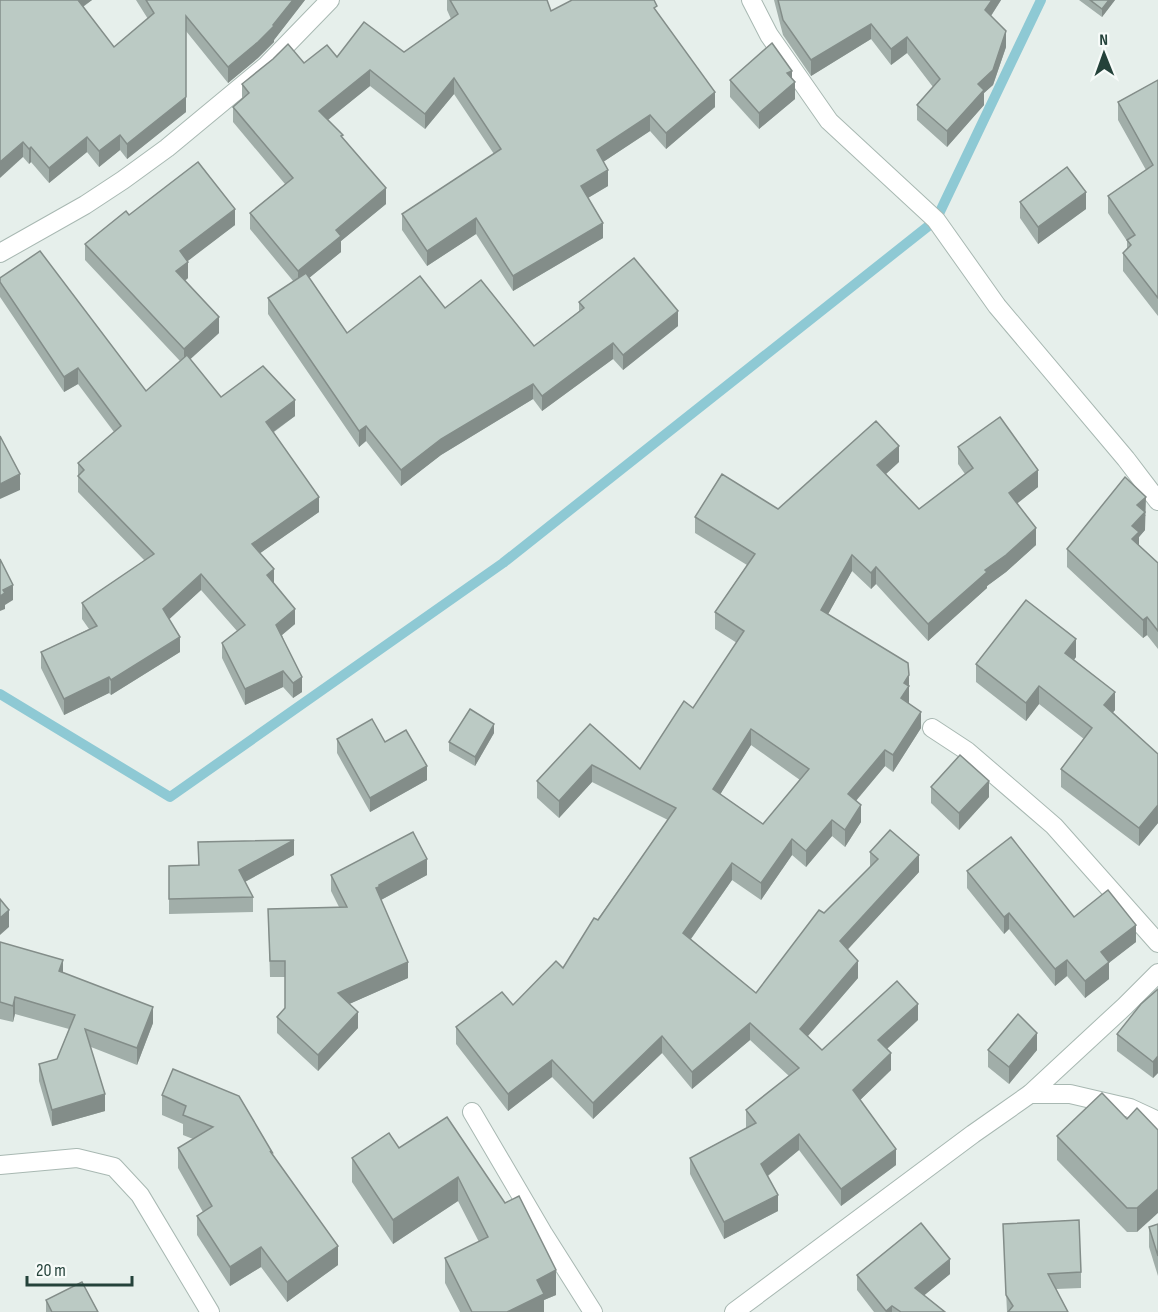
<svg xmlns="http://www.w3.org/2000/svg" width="1158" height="1312" font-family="'Sofia Sans Condensed',sans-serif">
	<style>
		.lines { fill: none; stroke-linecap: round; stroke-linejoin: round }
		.stream { stroke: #8ec9d4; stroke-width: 10 }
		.minor-casing { stroke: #a8b8b2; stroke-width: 20 }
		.minor { stroke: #fff; stroke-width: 18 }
		.wall { fill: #a1aea9; fill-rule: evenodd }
		.shaded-wall { fill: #838d89 }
		.building { fill: #bbcac4; stroke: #838d89; stroke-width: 1.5; fill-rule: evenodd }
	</style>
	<rect width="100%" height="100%" fill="#e6efeb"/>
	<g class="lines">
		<polyline class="stream" points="0,694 170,797 503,563 936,220 1041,0"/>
		<g class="minor-casing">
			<g id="minor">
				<polyline points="751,0 769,35 829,121 936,220 997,306 1126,459 1158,501"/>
				<polyline points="0,253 85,205 123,180 167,148 266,66 330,0"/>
				<polyline points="932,728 967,751 1054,826 1158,943"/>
				<polyline points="1030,1094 1125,1006 1158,973"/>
				<polyline points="472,1112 543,1233 593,1312"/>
				<polyline points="0,1165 77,1158 114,1167 140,1195 210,1312"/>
				<polyline points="734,1312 973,1134 1030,1094 1070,1094 1130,1108 1158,1121"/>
			</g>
		</g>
		<use href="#minor" class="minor"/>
	</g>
	<g class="wall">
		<polygon points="0,0 92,0 83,7 114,47 148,19 136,0 305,0 274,40 274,42 258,58 228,83 186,31 186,112 127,159 120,150 99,167 87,152 49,183 31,162 29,164 23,157"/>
		<polygon points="447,0 547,0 551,11 657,12 715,107 666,149 650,131 603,162 608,186 588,198 603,238 513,291 476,234 427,266 402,230 402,214 494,154 454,94 425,129 370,86 328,120 343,138 386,204 341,241 341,252 309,278 347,333 445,308 534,346 579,311 579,302 678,326 623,370 613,359 542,411 533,399 441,455 401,486 366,441 359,447 268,314 268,298 294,282 250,229 250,213 285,184 233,122 233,107 242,99 242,84 304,63 337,57 404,52 451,19 447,10"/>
		<polygon points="774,0 1001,0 991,16 1006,47 993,85 984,93 984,105 947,147 917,120 917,105 933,87 907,53 891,65 871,39 811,76 783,35"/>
		<polygon points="1079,0 1115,0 1102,17"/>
		<polygon points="792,79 795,99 759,129 730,97 730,80"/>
		<polygon points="1158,80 1158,316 1123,271 1123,253 1127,248 1127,241 1108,213 1108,196 1146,170 1118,120 1118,102"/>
		<polygon points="1020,202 1086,209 1038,244 1020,218"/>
		<polygon points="129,215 235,225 187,261 188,278 185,281 219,333 190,359 221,397 295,416 274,432 319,512 260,553 274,584 295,624 282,635 302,692 293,698 283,687 245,705 222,658 222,643 237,631 201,590 169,619 180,652 111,695 109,693 64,715 41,668 41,652 89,629 82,619 82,603 145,561 78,492 78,463 114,432 78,384 64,392 0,297 0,278 146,391 180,361 85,260 85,244"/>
		<path d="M958 447 1038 487 1017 503 1036 545 1006 572 987 586V588L928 641 876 584 871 589 852 571 828 614 909 675V703L921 728 893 772 885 766 856 801 861 822 845 847 832 836 806 867 792 855 761 900 732 880 691 939 756 993 824 913 870 867V852L919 872 847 949 858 978 808 1036 822 1050 918 1020 887 1049 891 1070 860 1100 896 1165 841 1206 799 1150 768 1176 778 1211 724 1239 690 1174V1158L746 1128V1110L789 1076 750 1040 692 1089 662 1053 593 1119 552 1077 508 1111 456 1044V1027L513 1005 563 968 668 820 592 782 559 818 537 798V781L590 724 640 769 693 708 737 643 715 629V612L747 565 695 533V517L778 509 899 462 886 474 919 509 965 474 958 464ZM751 745 800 780 763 824 720 794Z"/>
		<polygon points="1145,515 1145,530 1139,537 1139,545 1158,563 1158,649 1147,635 1143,638 1067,567 1067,549 1146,515"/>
		<polygon points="1076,657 1074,660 1115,710 1113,712 1158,754 1158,823 1139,846 1061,787 1061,769 1084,739 1039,704 1026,721 976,682 976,664"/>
		<polygon points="494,733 475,766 449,751 449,742"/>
		<polygon points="337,739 385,742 427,780 370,812 337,753"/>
		<polygon points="931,787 989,797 959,830 931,803"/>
		<polygon points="198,842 294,855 245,882 253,897 253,912 169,914 169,866 198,865"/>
		<polygon points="967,871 1074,917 1136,942 1109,962 1109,979 1085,998 1067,976 1055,986 1009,929 1004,934 967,888"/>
		<polygon points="331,875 427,875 381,900 408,978 349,1004 358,1028 318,1071 277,1033 277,1017 285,1008 285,977 270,977 268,909 339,907 331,891"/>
		<polygon points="0,942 63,972 153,1023 137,1065 91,1047 105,1111 52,1126 39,1081 39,1064 57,1059 69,1029 15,1014 13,1022 0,1019"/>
		<polygon points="1158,989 1158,1073 1153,1078 1117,1051 1117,1034"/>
		<polygon points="988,1050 1037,1050 1009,1084 988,1067"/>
		<polygon points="173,1069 272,1152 272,1154 338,1265 287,1302 261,1267 230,1286 197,1235 197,1216 203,1212 178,1168 178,1148 193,1139 183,1135 183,1124 162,1115 162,1095"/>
		<polygon points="447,1117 556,1295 544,1300 544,1312 460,1312 445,1283 445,1258 479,1242 458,1201 393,1244 352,1182 352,1158 399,1148"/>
		<polygon points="1127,1119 1158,1130 1137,1232 1127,1232 1057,1160 1057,1136"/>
		<polygon points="1003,1224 1081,1272 1081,1288 1056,1289 1068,1312 1007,1312"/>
		<polygon points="1158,1224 1158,1276 1149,1247 1149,1227"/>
		<polygon points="950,1274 924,1295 945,1312 874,1312 857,1290 857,1275"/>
		<polygon points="46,1300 98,1312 46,1312"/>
	</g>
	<g class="shaded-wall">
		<polygon points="75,0 92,0 75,12"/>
		<polygon points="293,0 305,0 274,40 274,42 258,58 228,83 228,67 273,25"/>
		<polygon points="992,0 1001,0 985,25 985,10"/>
		<polygon points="1109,0 1115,0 1102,17 1102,9"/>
		<polygon points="871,24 871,39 811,76 811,60"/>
		<polygon points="1006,31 1006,47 993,85 984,93 984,105 947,147 947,131 978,84"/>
		<polygon points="907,37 907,53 891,65 891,49"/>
		<polygon points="370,70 370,86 319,127 319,111"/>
		<polygon points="792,71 792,84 795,82 795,99 759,129 759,113 787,73"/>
		<polygon points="454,78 454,94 425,129 425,114"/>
		<polygon points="715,92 715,107 666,149 666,133"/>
		<polygon points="186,97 186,112 127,159 127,144"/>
		<polygon points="650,115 650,131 597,166 597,150"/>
		<polygon points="120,135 120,150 99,167 99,151"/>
		<polygon points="87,137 87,152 49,183 49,168"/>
		<polygon points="23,142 23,157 0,178 0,162"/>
		<polygon points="31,147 31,162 29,164 29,149"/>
		<polygon points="608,170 608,186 581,202 581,186"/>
		<polygon points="386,188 386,204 341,241 341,252 298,287 298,271 336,230"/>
		<polygon points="1086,192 1086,209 1038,244 1038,227"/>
		<polygon points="235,209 235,225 180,267 180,251"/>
		<polygon points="476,218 476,234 427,266 427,251"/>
		<polygon points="603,223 603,238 513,291 513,276"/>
		<polygon points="188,262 188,278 176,287 176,271"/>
		<polygon points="678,311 678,326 623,370 623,355"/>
		<polygon points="219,317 219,333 184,365 184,349"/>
		<polygon points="613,343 613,359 542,411 542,396"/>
		<polygon points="78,368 78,384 64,392 64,377"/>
		<polygon points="533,384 533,399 441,455 401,486 401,470 441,439"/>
		<polygon points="295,400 295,416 266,437 266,422"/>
		<polygon points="366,426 366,441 359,447 359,431"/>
		<polygon points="899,446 899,462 877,482 877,465"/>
		<polygon points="1038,470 1038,487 1009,510 1009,493"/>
		<polygon points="20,474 20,490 0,499 0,484"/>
		<polygon points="319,497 319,512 252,559 252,544"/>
		<polygon points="1146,497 1145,530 1139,537 1139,550 1132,557 1132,526 1137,505"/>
		<polygon points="1036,528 1036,545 1006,572 987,586 987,588 928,641 928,624 985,570"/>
		<polygon points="852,555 852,571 821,627 821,610"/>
		<polygon points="876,567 876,584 871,589 871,573"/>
		<polygon points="274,569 274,584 267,575"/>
		<polygon points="201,574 201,590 163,625 163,609"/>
		<polygon points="13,585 13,600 5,605 5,609 0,611 0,596 3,590"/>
		<polygon points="295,609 295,624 276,640 276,625"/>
		<polygon points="1147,617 1147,635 1143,638 1143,620"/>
		<polygon points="180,637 180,652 111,695 111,680"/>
		<polygon points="1076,639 1076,657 1065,671 1065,653"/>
		<polygon points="283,671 283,687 245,705 245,689"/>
		<polygon points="909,675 909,703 901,715 901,698 904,683"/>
		<polygon points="109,677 109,693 64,715 64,699"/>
		<polygon points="302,677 302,692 293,698 293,683"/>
		<polygon points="1039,686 1039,704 1026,721 1026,703"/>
		<polygon points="1115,692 1115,710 1104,723 1104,705"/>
		<polygon points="921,712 921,728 893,772 893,755"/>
		<polygon points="494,724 494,733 475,766 475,757"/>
		<polygon points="751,729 751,745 713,806 713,789"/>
		<polygon points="885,750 885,766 848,810 848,794"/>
		<polygon points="592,765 592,782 559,818 559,801"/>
		<polygon points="427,766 427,780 370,812 370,798"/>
		<polygon points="989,781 989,797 959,830 959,813"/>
		<polygon points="861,805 861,822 845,847 845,830"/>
		<polygon points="1158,805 1158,823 1139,846 1139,828"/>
		<polygon points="832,820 832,836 806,867 806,851"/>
		<polygon points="792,839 792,855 761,900 761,883"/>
		<polygon points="294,840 294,855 239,885 239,870"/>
		<polygon points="919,855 919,872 840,958 840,941"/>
		<polygon points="427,859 427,875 379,901 376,888 379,885"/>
		<polygon points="732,863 732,880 683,950 683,933"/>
		<polygon points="9,910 9,927 0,935 0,918"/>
		<polygon points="1009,913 1009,929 1004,934 1004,917"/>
		<polygon points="1136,925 1136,942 1105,966 1109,962 1109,979 1085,998 1085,981 1101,952"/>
		<polygon points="63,960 63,977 59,971"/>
		<polygon points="1067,960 1067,976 1055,986 1055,969"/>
		<polygon points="858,961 858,978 800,1045 800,1029"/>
		<polygon points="408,962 408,978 338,1009 338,993"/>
		<polygon points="15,997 15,1014 13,1022 13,1006"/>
		<polygon points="918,1004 918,1020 878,1057 878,1040"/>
		<polygon points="153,1007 153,1023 137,1065 137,1048"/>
		<polygon points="358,1012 358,1028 318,1071 318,1055"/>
		<polygon points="750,1023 750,1040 692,1089 692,1072"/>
		<polygon points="1037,1033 1037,1050 1009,1084 1009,1067"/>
		<polygon points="662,1036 662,1053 593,1119 593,1103"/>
		<polygon points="891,1053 891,1070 853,1107 853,1090"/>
		<polygon points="1158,1056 1158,1073 1153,1078 1153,1062"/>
		<polygon points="552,1060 552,1077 508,1111 508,1094"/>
		<polygon points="105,1094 105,1111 52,1126 52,1110"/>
		<polygon points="799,1134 799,1150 761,1181 761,1164"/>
		<polygon points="896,1149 896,1165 841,1206 841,1189"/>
		<polygon points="458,1177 458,1201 393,1244 393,1220"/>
		<polygon points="1158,1189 1158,1213 1137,1232 1137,1208"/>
		<polygon points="778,1195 778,1211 724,1239 724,1222"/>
		<polygon points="338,1246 338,1265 287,1302 287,1282"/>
		<polygon points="261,1247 261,1267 230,1286 230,1267"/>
		<polygon points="950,1259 950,1274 915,1303 915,1288"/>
		<polygon points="556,1270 556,1295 544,1300 544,1312 507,1312 537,1280"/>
		<polygon points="892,1306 892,1312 886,1312 886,1311"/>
	</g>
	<g class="building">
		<polygon points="0,0 78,0 114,47 154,13 146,0 293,0 273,25 274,26 258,42 228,67 186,16 186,97 127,144 120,135 99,151 87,137 49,168 31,147 29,149 23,142 0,162"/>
		<polygon points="450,0 547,0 551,11 572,0 654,0 657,6 654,8 715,92 666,133 650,115 597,150 608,170 581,186 603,223 513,276 476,218 427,251 402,214 501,149 454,78 425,114 370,70 319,111 343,135 341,136 386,188 336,230 341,236 298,271 250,213 293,178 233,107 249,93 242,84 273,59 288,44 304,63 327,45 337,57 364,22 404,52 458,14"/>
		<polygon points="778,0 992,0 985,10 1006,31 993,70 978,84 984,90 947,131 917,105 940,79 907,37 891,49 871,24 811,60 783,20"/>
		<polygon points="1090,0 1109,0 1102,9"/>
		<polygon points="772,43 792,71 787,73 795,82 759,113 730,80"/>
		<polygon points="1158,80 1158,298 1123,253 1131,245 1127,240 1135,235 1108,196 1153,165 1118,102"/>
		<polygon points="198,162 235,209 180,251 188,262 176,271 219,317 184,349 85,244 126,211 129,215"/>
		<polygon points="1067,167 1086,192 1038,227 1020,202"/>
		<polygon points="40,251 146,391 187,355 221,397 263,366 295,400 266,422 319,497 252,544 274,569 267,575 295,609 276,625 302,677 293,683 283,671 245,689 222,643 245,625 201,574 163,609 180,637 111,680 109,677 64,699 41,652 97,626 82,603 154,554 78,476 84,470 78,463 121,426 78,368 64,377 0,282 0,278"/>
		<polygon points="634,258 678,311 623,355 613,343 542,396 533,384 441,439 401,470 366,426 359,431 268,298 306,273 347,333 420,276 445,308 481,280 534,346 584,308 579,302"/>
		<path d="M1000 417 1038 470 1009 493 1036 528 1006 555 985 570 987 572 928 624 876 567 871 573 852 555 821 610 908 663 909 675 904 683 909 686 901 698 921 712 893 755 885 750 848 794 861 805 845 830 832 820 806 851 792 839 761 883 732 863 683 933 756 993 819 910 824 913 878 859 870 852 890 830 919 855 840 941 858 961 800 1029 822 1050 897 981 918 1004 878 1040 891 1053 853 1090 896 1149 841 1189 799 1134 761 1164 778 1195 724 1222 690 1158 756 1123 746 1110 799 1068 750 1023 692 1072 662 1036 593 1103 552 1060 508 1094 456 1027 502 992 513 1005 556 961 563 968 594 918 598 920 676 808 592 765 559 801 537 781 590 724 640 769 684 701 693 708 744 631 715 612 755 554 695 517 722 474 778 509 876 421 899 446 877 465 919 509 973 468 958 447ZM751 729 809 769 763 824 713 789Z"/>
		<polygon points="0,436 20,474 0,484"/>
		<polygon points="1125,477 1146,497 1137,505 1145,512 1132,526 1139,532 1132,539 1158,563 1158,631 1147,617 1143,620 1067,549"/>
		<polygon points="0,559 13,585 3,590 5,593 0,596"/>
		<polygon points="1026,600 1076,639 1065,653 1115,692 1104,705 1158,754 1158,805 1139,828 1061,769 1092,728 1039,686 1026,703 976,664"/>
		<polygon points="470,709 494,724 475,757 449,742"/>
		<polygon points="372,719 385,742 406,730 427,766 370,798 337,739"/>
		<polygon points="960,755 989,781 959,813 931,787"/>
		<polygon points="413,832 427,859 379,885 379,887 376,888 408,962 338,993 358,1012 318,1055 277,1017 285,1008 285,961 270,961 268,909 347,907 331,875"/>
		<polygon points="1011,837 1074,917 1108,890 1136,925 1101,952 1109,962 1085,981 1067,960 1055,969 1009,913 1004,917 967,871"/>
		<polygon points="294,840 239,870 253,897 169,899 169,866 199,865 198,842"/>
		<polygon points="0,899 9,910 0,918"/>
		<polygon points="0,942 63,960 59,971 153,1007 137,1048 85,1029 105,1094 52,1110 39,1064 57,1059 75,1015 15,997 13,1006 0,1002"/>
		<polygon points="1158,989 1158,1056 1153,1062 1117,1034 1141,1004"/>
		<polygon points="1018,1014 1037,1033 1009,1067 988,1050"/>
		<polygon points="173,1069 239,1096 272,1152 270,1151 338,1246 287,1282 261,1247 230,1267 197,1216 212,1206 178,1148 213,1127 183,1115 186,1106 162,1095"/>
		<polygon points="1102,1093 1127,1119 1137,1108 1158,1130 1158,1189 1137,1208 1127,1208 1057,1136"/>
		<polygon points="447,1117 505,1203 519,1196 556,1270 537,1280 544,1294 507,1312 472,1312 445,1258 488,1237 458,1177 393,1220 352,1158 389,1133 399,1148"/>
		<polygon points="1079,1220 1081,1272 1048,1274 1068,1312 1008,1312 1013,1306 1006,1295 1003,1224"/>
		<polygon points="921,1223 950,1259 915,1288 945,1312 901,1312 892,1306 886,1311 857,1275"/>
		<polygon points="1158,1224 1158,1256 1149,1227"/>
		<polygon points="82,1282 98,1312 52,1312 46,1300"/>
	</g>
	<g transform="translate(1104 54) rotate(359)" stroke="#f7fbf9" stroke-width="4.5" paint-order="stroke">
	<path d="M0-4.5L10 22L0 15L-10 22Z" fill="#24423a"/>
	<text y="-9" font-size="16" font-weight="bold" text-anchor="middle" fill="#24423a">N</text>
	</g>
	<path d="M27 1276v9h105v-9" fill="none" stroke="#24423a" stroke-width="3"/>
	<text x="36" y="1276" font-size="18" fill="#24423a" stroke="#f7fbf9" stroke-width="4.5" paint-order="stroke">20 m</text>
</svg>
